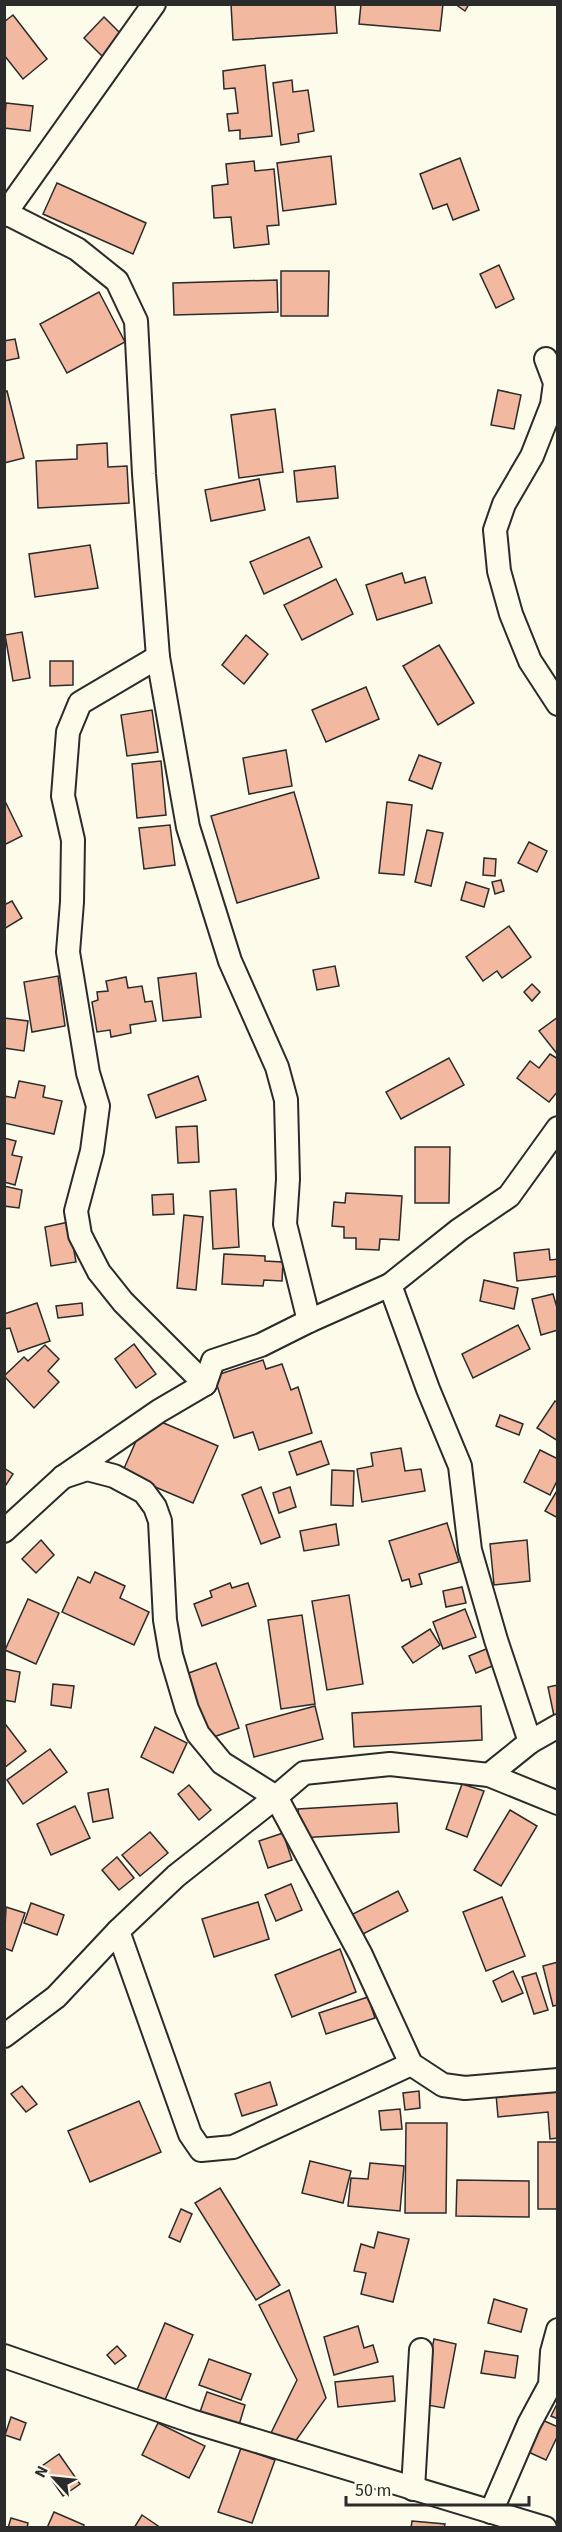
<svg xmlns="http://www.w3.org/2000/svg" width="562" height="2532" font-family="'Source Sans 3',sans-serif">
	<style>
		.building { fill: #f2b8a0; stroke: #2b2b2b; stroke-width: 1.5 }
		.lines { fill: none; stroke-linecap: round; stroke-linejoin: round }
		.minor-casing { stroke: #2b2b2b; stroke-width: 26 }
		.minor { stroke: #fdfbea; stroke-width: 22 }
	</style>
	<rect width="100%" height="100%" fill="#fdfbea"/>
	<g class="building">
		<polygon points="231,4 335,4 337,33 233,40"/>
		<polygon points="361,4 443,4 440,31 359,24"/>
		<polygon points="455,4 469,4 465,11"/>
		<polygon points="13,15 47,59 23,79 4,55 4,22"/>
		<polygon points="104,17 123,36 102,56 84,38"/>
		<polygon points="265,65 272,136 240,139 240,130 229,131 227,114 238,113 235,88 224,89 223,71"/>
		<polygon points="292,80 293,92 308,90 314,131 298,134 299,142 281,145 273,83"/>
		<polygon points="6,103 33,106 30,131 4,128"/>
		<polygon points="331,156 336,204 283,211 277,163"/>
		<polygon points="460,158 479,210 453,220 447,204 433,209 420,174"/>
		<polygon points="254,161 255,171 274,169 279,225 267,226 269,244 234,248 231,217 214,218 212,186 228,184 226,164"/>
		<polygon points="57,183 146,223 133,254 43,214"/>
		<polygon points="499,265 514,299 496,308 480,274"/>
		<polygon points="281,271 329,271 328,316 281,316"/>
		<polygon points="277,280 278,312 174,315 173,283"/>
		<polygon points="99,292 125,342 67,373 40,324"/>
		<polygon points="15,339 19,358 4,361 4,341"/>
		<polygon points="498,390 521,395 514,429 491,425"/>
		<polygon points="7,391 24,458 4,463 4,392"/>
		<polygon points="275,409 283,472 239,478 231,415"/>
		<polygon points="107,443 108,467 127,466 129,503 38,508 36,461 77,459 77,445"/>
		<polygon points="335,466 338,498 297,502 294,471"/>
		<polygon points="259,479 265,510 211,521 205,490"/>
		<polygon points="309,537 322,567 264,594 250,562"/>
		<polygon points="90,545 98,588 35,597 29,554"/>
		<polygon points="402,573 405,583 425,577 432,603 377,620 366,585"/>
		<polygon points="336,579 353,614 302,640 284,605"/>
		<polygon points="22,632 30,678 13,681 5,635"/>
		<polygon points="246,635 268,654 244,684 222,665"/>
		<polygon points="439,645 474,703 438,725 403,666"/>
		<polygon points="50,661 73,661 73,685 50,686"/>
		<polygon points="366,687 379,719 326,742 312,710"/>
		<polygon points="152,710 158,752 127,756 121,715"/>
		<polygon points="286,750 292,786 249,794 243,758"/>
		<polygon points="419,755 441,763 432,789 409,780"/>
		<polygon points="161,761 166,815 137,818 132,764"/>
		<polygon points="294,792 319,878 237,903 211,816"/>
		<polygon points="4,799 22,836 4,845"/>
		<polygon points="387,802 412,805 404,875 379,873"/>
		<polygon points="170,825 175,865 144,869 139,828"/>
		<polygon points="427,830 443,833 431,886 415,882"/>
		<polygon points="529,842 547,851 537,872 518,863"/>
		<polygon points="484,858 496,859 495,876 483,875"/>
		<polygon points="501,880 504,891 495,894 492,882"/>
		<polygon points="466,882 489,889 484,907 461,900"/>
		<polygon points="12,901 22,918 4,929 4,905"/>
		<polygon points="509,926 531,957 502,978 497,971 483,981 466,957"/>
		<polygon points="335,966 339,986 317,990 313,970"/>
		<polygon points="196,973 201,1017 163,1021 158,978"/>
		<polygon points="58,976 65,1026 32,1032 24,982"/>
		<polygon points="126,977 128,988 142,986 145,1002 152,1001 156,1021 130,1025 131,1033 111,1037 110,1030 97,1032 92,1002 98,1000 97,992 108,991 106,981"/>
		<polygon points="532,984 540,992 532,1001 524,992"/>
		<polygon points="558,1017 558,1055 539,1031"/>
		<polygon points="4,1018 28,1021 24,1051 4,1048"/>
		<polygon points="550,1054 558,1059 558,1091 549,1102 517,1078 530,1061 539,1068"/>
		<polygon points="449,1058 464,1085 401,1119 386,1092"/>
		<polygon points="198,1076 206,1100 156,1118 148,1095"/>
		<polygon points="19,1081 45,1086 43,1097 62,1101 54,1134 4,1123 4,1096 15,1098"/>
		<polygon points="197,1126 199,1162 178,1163 176,1127"/>
		<polygon points="4,1138 16,1141 12,1155 22,1157 15,1185 4,1182"/>
		<polygon points="415,1147 450,1147 449,1203 415,1203"/>
		<polygon points="4,1186 22,1190 19,1208 4,1206"/>
		<polygon points="236,1189 239,1247 213,1249 210,1191"/>
		<polygon points="346,1193 402,1196 399,1240 380,1239 379,1250 356,1249 356,1238 344,1238 344,1227 332,1226 334,1202 345,1203"/>
		<polygon points="173,1194 174,1214 153,1215 152,1195"/>
		<polygon points="184,1215 203,1217 196,1290 177,1288"/>
		<polygon points="69,1222 76,1262 51,1266 45,1227"/>
		<polygon points="549,1249 550,1260 558,1259 558,1276 517,1281 514,1253"/>
		<polygon points="224,1254 265,1256 265,1261 283,1262 282,1281 264,1280 263,1286 222,1284"/>
		<polygon points="484,1280 518,1288 514,1309 480,1301"/>
		<polygon points="553,1294 558,1311 558,1330 541,1335 532,1299"/>
		<polygon points="37,1303 50,1341 18,1352 10,1328 4,1329 4,1314"/>
		<polygon points="82,1303 83,1315 58,1318 56,1306"/>
		<polygon points="518,1325 530,1349 473,1378 462,1354"/>
		<polygon points="134,1344 156,1374 136,1388 115,1359"/>
		<polygon points="45,1345 59,1359 48,1371 59,1382 34,1408 4,1376 24,1357 28,1361"/>
		<polygon points="263,1360 266,1369 282,1364 291,1390 298,1387 312,1433 259,1450 253,1432 234,1438 214,1376"/>
		<polygon points="555,1401 558,1403 558,1441 537,1428"/>
		<polygon points="500,1415 523,1424 519,1435 496,1426"/>
		<polygon points="147,1416 218,1446 193,1503 122,1473"/>
		<polygon points="321,1441 329,1464 297,1475 289,1452"/>
		<polygon points="401,1448 405,1471 421,1469 425,1491 362,1502 357,1469 373,1466 371,1453"/>
		<polygon points="540,1450 558,1459 558,1479 550,1495 524,1482"/>
		<polygon points="4,1468 13,1474 4,1488"/>
		<polygon points="332,1470 354,1471 353,1506 331,1505"/>
		<polygon points="261,1487 280,1537 261,1544 242,1495"/>
		<polygon points="290,1487 296,1507 279,1513 273,1493"/>
		<polygon points="558,1489 558,1518 545,1511"/>
		<polygon points="447,1523 459,1562 419,1574 422,1584 411,1587 409,1579 402,1581 389,1541"/>
		<polygon points="336,1524 339,1545 304,1551 300,1531"/>
		<polygon points="41,1540 54,1555 36,1573 22,1559"/>
		<polygon points="527,1540 530,1581 494,1585 490,1544"/>
		<polygon points="95,1572 125,1586 120,1598 149,1612 134,1645 62,1612 78,1577 90,1583"/>
		<polygon points="230,1583 232,1588 248,1583 256,1606 202,1626 194,1604 212,1597 210,1591"/>
		<polygon points="462,1587 466,1603 446,1607 443,1591"/>
		<polygon points="349,1595 363,1684 327,1690 312,1601"/>
		<polygon points="28,1599 59,1613 36,1664 5,1650"/>
		<polygon points="465,1609 476,1637 443,1649 433,1622"/>
		<polygon points="302,1615 315,1704 281,1709 268,1620"/>
		<polygon points="430,1629 440,1645 413,1663 402,1647"/>
		<polygon points="491,1647 497,1664 476,1673 469,1656"/>
		<polygon points="216,1663 239,1728 208,1739 186,1674"/>
		<polygon points="4,1669 20,1672 15,1702 4,1700"/>
		<polygon points="53,1684 74,1686 71,1708 51,1705"/>
		<polygon points="558,1685 558,1715 554,1716 548,1687"/>
		<polygon points="315,1706 323,1739 254,1757 246,1725"/>
		<polygon points="481,1706 482,1740 354,1747 352,1713"/>
		<polygon points="6,1725 26,1751 4,1768 4,1726"/>
		<polygon points="155,1727 187,1743 173,1773 141,1757"/>
		<polygon points="50,1749 67,1772 23,1804 7,1780"/>
		<polygon points="462,1784 484,1791 467,1837 446,1829"/>
		<polygon points="189,1785 211,1810 199,1820 178,1794"/>
		<polygon points="108,1789 113,1818 93,1822 88,1793"/>
		<polygon points="397,1803 399,1832 300,1838 298,1809"/>
		<polygon points="75,1806 90,1838 51,1855 37,1824"/>
		<polygon points="510,1810 537,1826 501,1886 474,1870"/>
		<polygon points="150,1832 168,1853 140,1876 122,1855"/>
		<polygon points="283,1833 292,1860 268,1868 259,1841"/>
		<polygon points="117,1857 134,1878 119,1890 102,1870"/>
		<polygon points="291,1884 302,1910 276,1921 265,1895"/>
		<polygon points="398,1891 408,1911 361,1935 351,1915"/>
		<polygon points="502,1897 525,1956 486,1971 463,1912"/>
		<polygon points="258,1902 269,1939 214,1957 202,1919"/>
		<polygon points="31,1903 64,1915 57,1935 24,1923"/>
		<polygon points="6,1907 25,1913 12,1951 4,1948"/>
		<polygon points="340,1949 356,1992 292,2017 275,1975"/>
		<polygon points="558,1962 558,2005 553,2006 543,1966"/>
		<polygon points="513,1971 523,1993 502,2002 493,1981"/>
		<polygon points="536,1973 548,2010 534,2014 522,1977"/>
		<polygon points="368,1997 375,2018 326,2034 319,2013"/>
		<polygon points="270,2082 277,2105 242,2116 235,2094"/>
		<polygon points="22,2086 37,2104 26,2112 11,2094"/>
		<polygon points="558,2088 558,2138 550,2139 548,2112 498,2117 496,2094"/>
		<polygon points="419,2091 420,2108 405,2110 403,2093"/>
		<polygon points="139,2101 161,2152 90,2182 68,2131"/>
		<polygon points="400,2109 402,2129 381,2130 379,2111"/>
		<polygon points="406,2123 447,2123 446,2213 405,2213"/>
		<rect x="538" y="2142" width="20" height="67"/>
		<polygon points="310,2161 351,2171 343,2203 302,2193"/>
		<polygon points="370,2163 404,2166 400,2211 348,2206 351,2178 368,2179"/>
		<polygon points="457,2180 529,2181 529,2217 456,2216"/>
		<polygon points="220,2188 280,2285 256,2300 195,2203"/>
		<polygon points="181,2209 192,2214 180,2242 169,2237"/>
		<polygon points="378,2232 409,2239 393,2302 361,2294 366,2273 354,2271 361,2244 374,2248"/>
		<polygon points="289,2290 326,2398 292,2446 271,2433 297,2380 259,2305"/>
		<polygon points="494,2299 527,2309 521,2332 488,2323"/>
		<polygon points="165,2323 193,2335 161,2409 134,2397"/>
		<polygon points="358,2326 364,2348 373,2345 378,2362 334,2375 324,2337"/>
		<polygon points="434,2339 456,2344 444,2408 421,2404"/>
		<polygon points="117,2346 126,2356 115,2364 107,2355"/>
		<polygon points="485,2351 518,2356 515,2378 481,2373"/>
		<polygon points="209,2359 251,2374 241,2400 199,2385"/>
		<polygon points="393,2376 395,2401 338,2407 335,2382"/>
		<polygon points="207,2392 245,2405 239,2425 200,2412"/>
		<polygon points="558,2402 558,2419 551,2416"/>
		<polygon points="11,2417 26,2423 20,2440 5,2435"/>
		<polygon points="538,2418 558,2427 558,2435 546,2460 524,2450"/>
		<polygon points="158,2423 205,2446 189,2478 142,2455"/>
		<polygon points="241,2448 275,2460 252,2523 218,2512"/>
		<polygon points="59,2454 80,2484 63,2496 42,2466"/>
		<polygon points="54,2512 84,2525 83,2528 47,2528"/>
		<polygon points="142,2515 161,2528 134,2528"/>
		<polygon points="11,2518 28,2523 27,2528 8,2528"/>
		<polygon points="412,2521 445,2524 444,2528 411,2528"/>
	</g>
	<g class="lines">
		<g class="minor-casing">
			<g id="minor">
				<polyline points="6,213 77,249 117,281 136,321 144,474 158,657 188,827 230,961 277,1067 286,1100 288,1179 285,1224 309,1321"/>
				<polyline points="4,215 154,4"/>
				<polyline points="546,359 555,383 552,405 532,456 504,504 495,530 499,571 511,614 530,661 558,704"/>
				<polyline points="158,657 80,703 68,732 63,796 73,840 72,902 68,952 88,1073 98,1106 92,1151 76,1211 80,1235 99,1272 123,1302 205,1384"/>
				<polyline points="390,1285 428,1389 460,1466 470,1550 496,1640 530,1742"/>
				<polyline points="63,1477 87,1469 114,1476 144,1492 155,1507 160,1521 165,1620 171,1655 187,1709 198,1734 222,1763 276,1797 361,1955 411,2064 443,2085 465,2088 558,2080"/>
				<polyline points="4,1531 63,1477 159,1411 205,1384 213,1361 261,1345 309,1321 390,1285 459,1230 509,1196 558,1128"/>
				<polyline points="489,1775 530,1742 558,1726"/>
				<polyline points="118,1931 190,2134 201,2150 233,2147 411,2064"/>
				<polyline points="4,2036 56,1997 118,1931 176,1876 276,1797 304,1773 390,1764 489,1775 558,1803"/>
				<polyline points="4,2356 191,2421 545,2528"/>
				<polyline points="413,2489 421,2350"/>
				<polyline points="491,2512 529,2424 550,2385 552,2352 558,2330"/>
			</g>
		</g>
		<use href="#minor" class="minor"/>
	</g>
	<rect width="562" height="2532" fill="none" stroke="#2b2b2b" stroke-width="12"/>
	<g transform="translate(54 2478) rotate(297)" stroke="#fdfbea" stroke-width="4.5" paint-order="stroke">
	<path d="M0-4.5L10 22L0 15L-10 22Z" fill="#2b2b2b"/>
	<text y="-9" font-size="16" font-weight="bold" text-anchor="middle" fill="#2b2b2b">N</text>
	</g>
	<path d="M346 2496v9h183v-9" fill="none" stroke="#2b2b2b" stroke-width="3"/>
	<text x="355" y="2496" font-size="18" fill="#2b2b2b" stroke="#fdfbea" stroke-width="4.5" paint-order="stroke">50 m</text>
</svg>
